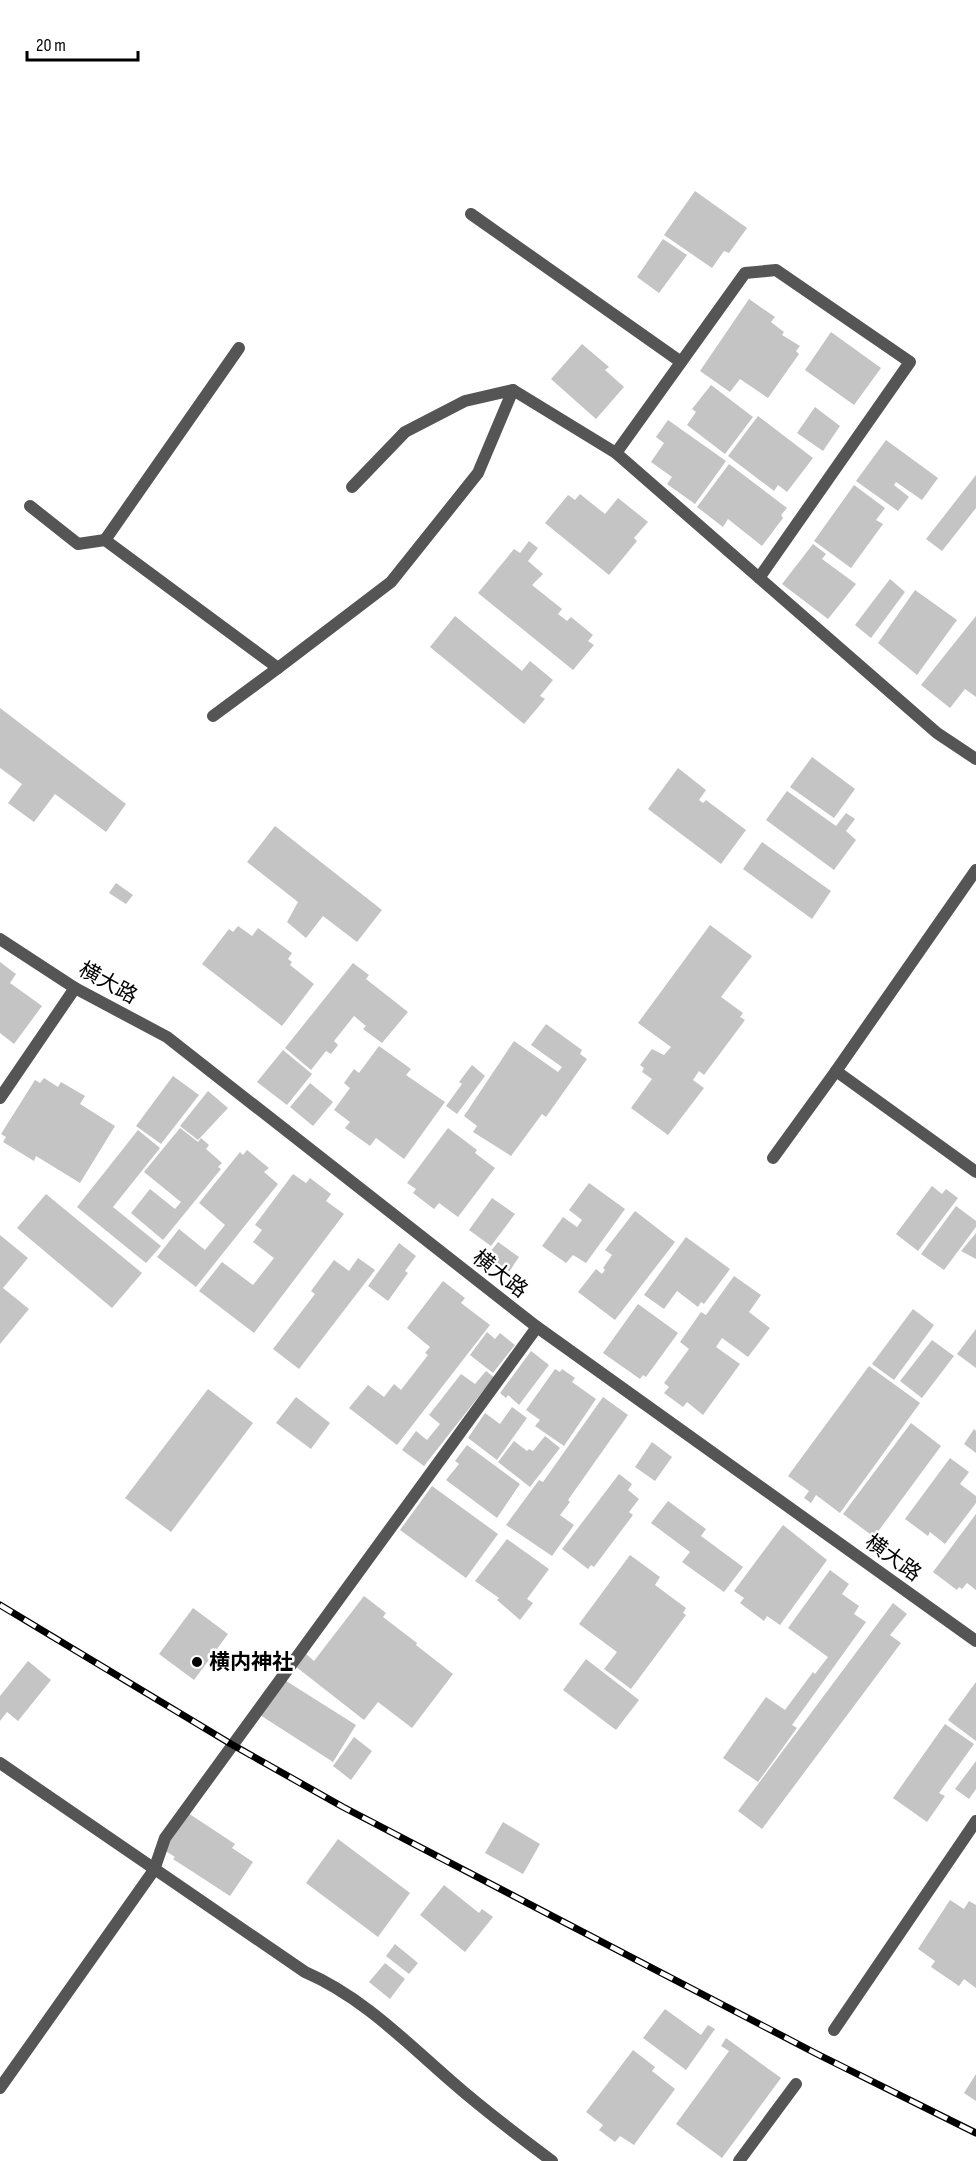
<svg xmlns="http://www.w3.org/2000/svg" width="976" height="2161" font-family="'Sofia Sans Condensed','Noto Sans JP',sans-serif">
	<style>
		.building { fill: #c4c4c4 }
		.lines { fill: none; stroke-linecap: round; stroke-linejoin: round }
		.lane { stroke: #555; stroke-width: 12 }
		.street { stroke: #555; stroke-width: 12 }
		.rail-casing { stroke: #000; stroke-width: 7 }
		.rail { stroke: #fff; stroke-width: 4.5; stroke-dasharray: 14; stroke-linecap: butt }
		.poi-dot { fill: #000; stroke: #fff; stroke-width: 2 }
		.labels { text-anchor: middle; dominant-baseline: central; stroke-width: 5; stroke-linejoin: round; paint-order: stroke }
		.street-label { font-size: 21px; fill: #000; stroke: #fff }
		.poi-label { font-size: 21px; font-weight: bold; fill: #000; stroke: #fff; text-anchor: start }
	</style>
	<rect width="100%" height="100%" fill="#fff"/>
	<g class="building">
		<polygon points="695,191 747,228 729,253 724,251 712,268 664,235"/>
		<polygon points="663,239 687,255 659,293 637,277"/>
		<polygon points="749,299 775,317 771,322 784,332 782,335 800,346 796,351 799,354 768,398 740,379 730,392 700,371"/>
		<polygon points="831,332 881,368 854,405 805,370"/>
		<polygon points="582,344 609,367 605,370 624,387 596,419 551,379"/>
		<polygon points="711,385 753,417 725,454 687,425 696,412 692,409"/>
		<polygon points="815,407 840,426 823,451 797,433"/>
		<polygon points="758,416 813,458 787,492 778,485 774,491 728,456"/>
		<polygon points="668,420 726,461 695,504 667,484 672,477 651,462 664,443 656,437"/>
		<polygon points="886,440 938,478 922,500 896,482 894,485 909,497 898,511 856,481"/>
		<polygon points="729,464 787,508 781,515 783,518 762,546 728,519 723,527 697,507"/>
		<polygon points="976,475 976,508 942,551 926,539"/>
		<polygon points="854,485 885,508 876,520 883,524 851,568 814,541"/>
		<polygon points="580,494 605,514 618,498 648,522 634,538 637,541 609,575 545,523 568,495 575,500"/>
		<polygon points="529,541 538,548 528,561 543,574 532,585 562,609 558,614 567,621 571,617 593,635 588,641 594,645 573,670 478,593 514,549 520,553"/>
		<polygon points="813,544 826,554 822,559 856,584 828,619 782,584"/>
		<polygon points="890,579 905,592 871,638 855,625"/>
		<polygon points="915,590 957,620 917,675 878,643"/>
		<polygon points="455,616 522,671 530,661 553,680 540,696 545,699 524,724 430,647"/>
		<polygon points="976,616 976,697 965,689 950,708 921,685"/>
		<polygon points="0,708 126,804 106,832 55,794 34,822 8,803 22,784 0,768"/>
		<polygon points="812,757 855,789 834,818 790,787"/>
		<polygon points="678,768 706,790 699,800 703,803 706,800 746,830 721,864 648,809"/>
		<polygon points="787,791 836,826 846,813 855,819 846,831 856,840 834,870 766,820"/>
		<polygon points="275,826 382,910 357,942 323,916 306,938 287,922 298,902 247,862"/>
		<polygon points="762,842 831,891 812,919 743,869"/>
		<polygon points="116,883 133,895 126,904 109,893"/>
		<polygon points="710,925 752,956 721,997 743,1013 740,1017 745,1020 704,1075 699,1071 693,1080 704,1088 668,1135 631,1108 652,1079 642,1072 644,1068 640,1065 652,1049 664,1055 671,1047 638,1023"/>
		<polygon points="238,926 252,936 258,928 292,953 288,959 292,962 290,965 314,984 282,1026 202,964 229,929 233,932"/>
		<polygon points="0,962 16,974 10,983 42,1006 14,1044 0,1033"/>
		<polygon points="353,963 369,975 366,979 408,1012 382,1043 363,1029 366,1026 354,1016 334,1041 338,1045 331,1054 326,1051 311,1070 285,1048"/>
		<polygon points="546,1024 582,1050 580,1054 587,1059 546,1117 542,1114 511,1156 473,1132 477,1126 464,1116 514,1041 558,1072 562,1067 531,1045"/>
		<polygon points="379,1046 411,1069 406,1075 445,1102 404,1159 376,1138 370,1146 345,1128 350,1122 334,1110 350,1088 344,1083 354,1069 359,1073"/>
		<polygon points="283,1050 312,1074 287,1105 257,1082"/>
		<polygon points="472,1065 485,1076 457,1114 446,1106 462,1084 459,1082"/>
		<polygon points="173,1076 199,1095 161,1144 136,1126"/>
		<polygon points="44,1078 58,1087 61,1082 85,1096 80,1104 115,1126 80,1183 36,1156 34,1161 3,1142 6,1137 1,1134 35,1080 40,1083"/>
		<polygon points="310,1083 333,1102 313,1126 290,1107"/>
		<polygon points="208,1091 228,1108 198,1140 180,1126"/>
		<polygon points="180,1128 198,1142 201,1138 209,1145 206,1149 222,1163 218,1167 221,1169 163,1240 131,1213 150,1189 175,1209 181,1202 144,1172"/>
		<polygon points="448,1128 477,1150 475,1153 495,1168 458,1217 439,1203 434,1209 413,1193 416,1189 407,1183"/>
		<polygon points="138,1130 160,1148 113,1207 161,1246 146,1263 77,1207"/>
		<polygon points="247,1150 269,1168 264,1172 278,1184 196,1287 157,1257 179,1229 205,1250 225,1225 199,1203 240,1152 243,1155"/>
		<polygon points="293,1174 306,1183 310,1178 331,1194 326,1201 344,1214 254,1333 199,1291 222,1262 253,1285 274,1258 253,1242 262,1230 255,1225"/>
		<polygon points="589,1183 625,1209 586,1263 573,1255 566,1263 542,1246 563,1217 577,1227 582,1220 569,1210"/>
		<polygon points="932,1186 942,1194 946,1189 958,1198 918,1251 896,1234"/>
		<polygon points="46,1194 142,1273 112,1308 17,1228"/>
		<polygon points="492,1198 515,1214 491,1246 469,1230"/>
		<polygon points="956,1206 976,1221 976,1227 944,1270 921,1254"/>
		<polygon points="635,1211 675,1242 615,1320 578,1292 596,1269 602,1274 605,1270 603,1268 612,1255 605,1250"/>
		<polygon points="976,1233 976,1259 961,1251"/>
		<polygon points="0,1235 28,1258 3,1288 29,1309 0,1344"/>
		<polygon points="686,1237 730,1269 704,1304 701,1302 698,1307 677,1291 664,1309 644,1295"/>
		<polygon points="498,1242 519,1257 509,1272 487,1256"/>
		<polygon points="399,1243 416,1256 405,1271 408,1273 388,1301 368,1286"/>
		<polygon points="358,1258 375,1270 299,1369 273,1349 315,1294 311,1291 334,1260 349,1271"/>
		<polygon points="734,1276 761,1295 749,1312 770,1328 748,1357 722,1338 716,1347 740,1364 703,1415 687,1402 683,1407 664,1393 669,1387 664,1383 689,1349 680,1342 701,1312 706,1315"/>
		<polygon points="443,1281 465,1298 461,1303 490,1325 397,1445 349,1408 368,1385 384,1397 394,1384 401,1390 428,1355 425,1353 430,1347 407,1328"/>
		<polygon points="638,1304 678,1333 646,1377 643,1375 640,1379 603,1353"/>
		<polygon points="913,1309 934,1325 894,1380 872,1364"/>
		<polygon points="976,1329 976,1368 957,1354"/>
		<polygon points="487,1332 495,1339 500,1333 515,1345 493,1373 470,1355"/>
		<polygon points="932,1340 954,1356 922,1398 900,1381"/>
		<polygon points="531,1351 549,1365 519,1405 508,1395 506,1398 500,1393"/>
		<polygon points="869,1366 920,1403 840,1513 816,1495 811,1503 804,1498 809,1491 788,1476"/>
		<polygon points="555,1369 560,1372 562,1369 575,1378 572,1382 596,1399 564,1446 535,1426 540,1420 526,1410"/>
		<polygon points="486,1371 494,1377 424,1466 402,1450 416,1431 427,1440 440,1424 429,1415 461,1374 475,1384"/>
		<polygon points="208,1389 253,1423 171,1532 125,1498"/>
		<polygon points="296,1397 330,1423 311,1449 276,1423"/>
		<polygon points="603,1397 628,1415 568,1500 570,1502 560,1515 574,1525 552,1556 506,1525 539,1480 543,1482"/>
		<polygon points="512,1407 527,1418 497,1460 468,1438 485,1413 500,1424"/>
		<polygon points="911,1423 941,1446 874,1537 843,1514"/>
		<polygon points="974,1429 976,1431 976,1453 964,1444"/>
		<polygon points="545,1436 560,1448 530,1487 498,1462 514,1441 527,1451 529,1449 533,1451"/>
		<polygon points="652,1442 672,1457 655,1481 635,1467"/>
		<polygon points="467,1445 520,1484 497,1518 446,1480 459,1464 455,1461"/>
		<polygon points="950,1458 969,1472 960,1484 976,1496 976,1503 945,1544 930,1532 928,1536 905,1519"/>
		<polygon points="619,1474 632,1484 628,1490 639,1499 629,1512 633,1515 594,1567 591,1565 588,1569 562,1549"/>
		<polygon points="432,1486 498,1534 466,1578 400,1530"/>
		<polygon points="668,1501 706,1529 701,1536 743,1567 724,1592 682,1562 690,1552 651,1523"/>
		<polygon points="976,1514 976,1590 967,1583 962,1589 959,1587 957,1590 933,1572"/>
		<polygon points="783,1525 827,1560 780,1625 767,1616 764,1621 740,1603 744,1598 734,1591"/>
		<polygon points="507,1539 549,1569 527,1599 533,1603 520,1620 497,1600 499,1598 475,1581"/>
		<polygon points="630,1555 660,1577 655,1585 686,1608 683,1613 686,1615 631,1689 604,1669 617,1652 579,1624"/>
		<polygon points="830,1570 849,1584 842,1594 859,1606 854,1614 866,1622 792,1725 797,1728 758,1782 723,1758 766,1697 785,1710 813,1672 815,1674 828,1657 788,1628"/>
		<polygon points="364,1596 386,1613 383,1617 417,1643 416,1645 453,1674 412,1728 378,1702 364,1720 295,1666 305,1653 314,1661"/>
		<polygon points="893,1603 907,1614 890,1635 901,1643 762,1829 738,1811"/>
		<polygon points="193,1608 228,1634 194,1680 159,1654"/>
		<polygon points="586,1659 639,1700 616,1730 563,1690"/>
		<polygon points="28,1661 51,1680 18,1721 7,1712 0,1721 0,1696"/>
		<polygon points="283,1679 356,1725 333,1762 260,1715"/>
		<polygon points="976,1682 976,1741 948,1720"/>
		<polygon points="945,1724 974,1744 939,1793 945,1796 927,1822 893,1798"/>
		<polygon points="354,1737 372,1751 351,1780 333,1766"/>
		<polygon points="976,1761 976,1789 969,1799 955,1789"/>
		<polygon points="188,1813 235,1844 232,1848 253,1862 230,1896 173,1859 175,1857 164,1850"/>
		<polygon points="503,1822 540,1844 523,1874 485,1853"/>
		<polygon points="338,1839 410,1893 378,1937 306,1883"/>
		<polygon points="444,1885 479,1913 482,1909 493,1917 465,1952 420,1915"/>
		<polygon points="950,1900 964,1909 969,1901 976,1905 976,1988 964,1979 959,1986 931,1967 935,1961 918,1949"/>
		<polygon points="395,1944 418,1963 409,1974 386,1956"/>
		<polygon points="385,1963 405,1979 390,1999 369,1982"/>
		<polygon points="665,2009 701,2035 708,2025 715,2029 686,2070 643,2038"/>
		<polygon points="726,2038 781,2078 722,2158 676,2124 729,2051 721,2046"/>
		<polygon points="633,2050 655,2067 652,2071 675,2089 634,2145 620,2136 615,2142 599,2130 603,2125 586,2112"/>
		<polygon points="976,2074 976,2101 964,2093"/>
	</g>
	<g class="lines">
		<g class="lane">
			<polyline points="471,214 681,362"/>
			<polyline points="352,487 405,432 465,401 513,390"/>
			<polyline points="30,506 78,544 105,540 278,668 391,582 478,473 513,390 616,453"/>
			<polyline points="105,540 239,348"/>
			<polyline points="213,716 278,668"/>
			<polyline points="773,1158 836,1071"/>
			<polyline points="154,1870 165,1838 537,1327"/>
			<polyline points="834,2030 976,1821"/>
			<polyline points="739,2161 796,2084"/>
		</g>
		<g class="street">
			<polyline points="759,578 910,362 776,270 745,273 616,453 937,733 976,759"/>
			<polyline points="976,870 836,1071 976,1172"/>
			<polyline points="0,939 75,988 167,1037 537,1327 976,1641"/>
			<polyline points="0,1098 75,988"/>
			<path d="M0 1763 305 1972C361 1996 405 2041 451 2081 483 2109 517 2135 552 2161"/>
			<polyline points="0,2088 154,1870"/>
		</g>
		<g class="rail-casing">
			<polyline id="rail" points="0,1605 231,1744 343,1807 817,2054 976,2133"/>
		</g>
		<use href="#rail" class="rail"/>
	</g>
	<circle class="poi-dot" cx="197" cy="1662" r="6"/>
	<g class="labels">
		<g class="street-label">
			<text transform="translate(108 983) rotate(29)">横大路</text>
			<text transform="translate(500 1274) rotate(38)">横大路</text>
			<text transform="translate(893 1558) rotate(36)">横大路</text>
		</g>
		<g class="poi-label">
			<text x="209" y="1662">横内神社</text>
		</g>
	</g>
	<path d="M27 51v9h111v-9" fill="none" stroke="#000000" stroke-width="3"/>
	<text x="36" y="51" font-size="18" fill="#000000" stroke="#ffffff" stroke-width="4.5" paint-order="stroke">20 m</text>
</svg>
